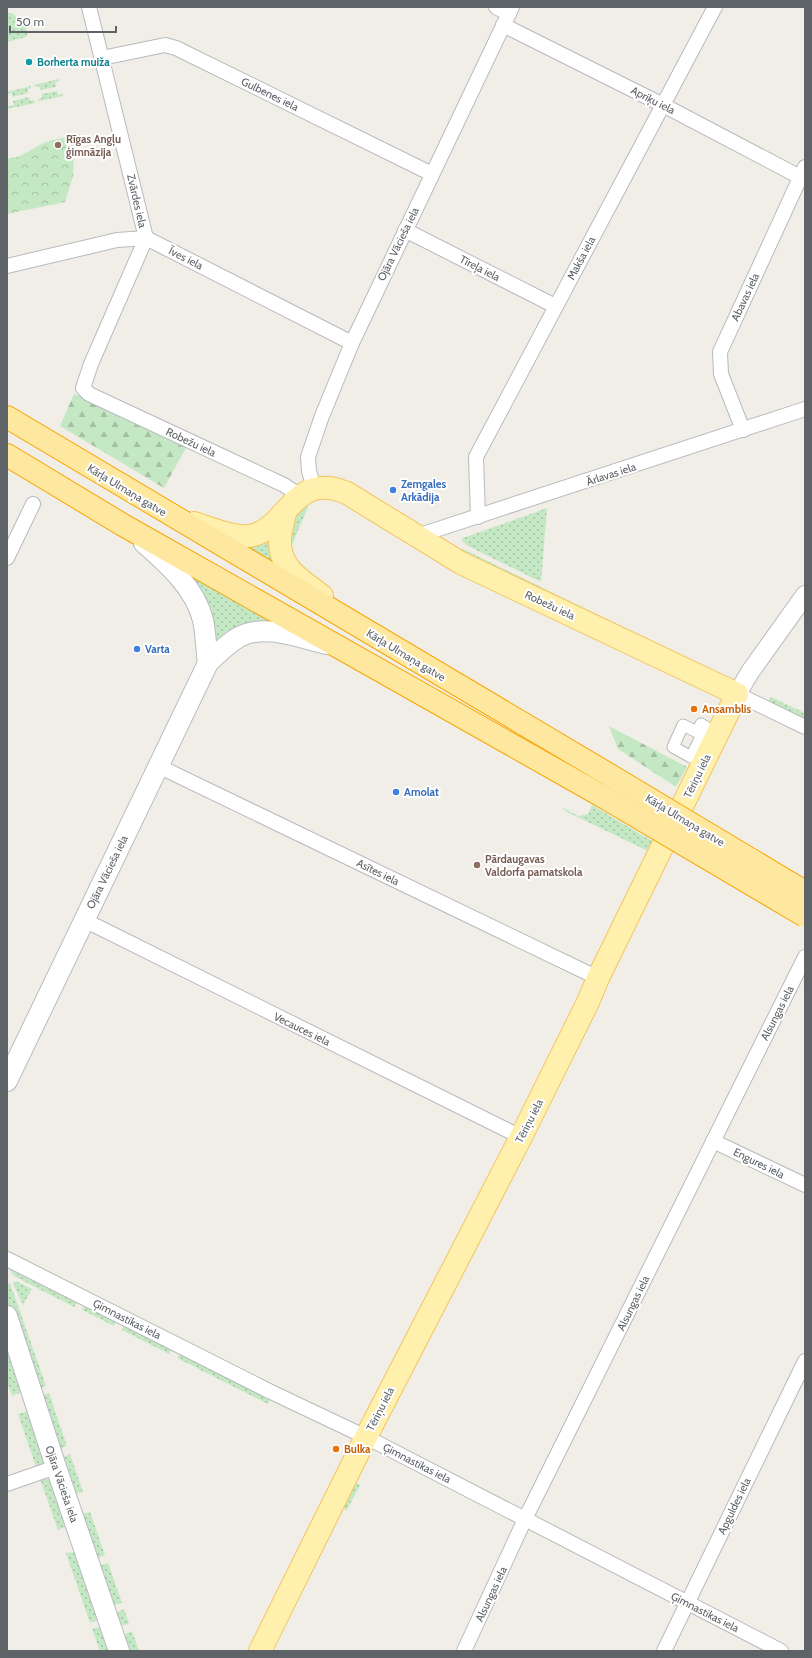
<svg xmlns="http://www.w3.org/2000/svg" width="812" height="1658" font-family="Cabin,sans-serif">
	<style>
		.grass { fill: url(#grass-dots) }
		.forest { fill: url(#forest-firs) }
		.park { fill: url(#park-crowns) }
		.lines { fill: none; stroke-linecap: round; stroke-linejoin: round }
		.pedestrian-casing { stroke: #b7babe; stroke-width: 13 }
		.minor-casing { stroke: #b7babe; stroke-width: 16 }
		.tertiary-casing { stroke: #b7babe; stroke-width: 20 }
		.secondary-casing { stroke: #b8bcc1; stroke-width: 22 }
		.primary-casing { stroke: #f3c55e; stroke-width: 24 }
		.trunk-casing { stroke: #f8a400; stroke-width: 24 }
		.pedestrian { stroke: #fff; stroke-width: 11 }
		.minor { stroke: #fff; stroke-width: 14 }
		.tertiary { stroke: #fff; stroke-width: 18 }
		.secondary { stroke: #fff; stroke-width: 20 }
		.primary { stroke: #fff0ae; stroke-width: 22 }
		.trunk { stroke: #fee8a0; stroke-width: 22 }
		.trunk-bridge-casing { stroke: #f8a400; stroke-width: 24; stroke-linecap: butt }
		.trunk-bridge { stroke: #fee8a0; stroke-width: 22 }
		.culture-dot { fill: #0f9aa8; stroke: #fff; stroke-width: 1.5 }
		.education-dot { fill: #8d6e63; stroke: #fff; stroke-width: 1.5 }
		.shop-dot { fill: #3f7fe0; stroke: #fff; stroke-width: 1.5 }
		.food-dot { fill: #e8710a; stroke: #fff; stroke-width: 1.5 }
		.labels { text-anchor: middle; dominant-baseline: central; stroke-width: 4; stroke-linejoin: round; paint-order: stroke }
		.culture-label { font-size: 11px; font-weight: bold; fill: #0d838f; stroke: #fff; text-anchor: start }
		.street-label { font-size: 11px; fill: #5e6368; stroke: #fff }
		.education-label { font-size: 11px; font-weight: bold; fill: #785e54; stroke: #fff; text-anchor: start }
		.shop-label { font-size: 11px; font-weight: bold; fill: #366cbe; stroke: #fff; text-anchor: start }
		.food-label { font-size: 11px; font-weight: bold; fill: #c56008; stroke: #fff; text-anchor: start }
	</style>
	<defs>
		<pattern id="grass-dots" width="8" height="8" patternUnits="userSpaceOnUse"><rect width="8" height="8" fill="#c5e8c4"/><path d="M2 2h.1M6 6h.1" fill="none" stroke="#a3c0a3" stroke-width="1.8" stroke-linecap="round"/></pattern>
		<pattern id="forest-firs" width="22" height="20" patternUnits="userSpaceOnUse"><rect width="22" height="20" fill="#c5e8c4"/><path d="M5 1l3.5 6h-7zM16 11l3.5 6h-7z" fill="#a3c0a3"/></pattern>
		<pattern id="park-crowns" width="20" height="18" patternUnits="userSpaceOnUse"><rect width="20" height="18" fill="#c5e8c4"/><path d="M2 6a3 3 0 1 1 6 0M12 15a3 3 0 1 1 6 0" fill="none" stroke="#a3c0a3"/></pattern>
	</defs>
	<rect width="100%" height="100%" fill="#f1eee7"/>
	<g class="grass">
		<polygon points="7,13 12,13 25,25 28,33 26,37 7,42"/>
		<polygon points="59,79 59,81 55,82 56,87 40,90 39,86 35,87 34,85"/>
		<polygon points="31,86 31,88 28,89 28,93 12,97 12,93 7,94 7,92"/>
		<polygon points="57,91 58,95 62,94 63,96 39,101 38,99 42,98 42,94"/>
		<polygon points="29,97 30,101 34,100 35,103 7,109 7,107 14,105 13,101"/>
		<polygon points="305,505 308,507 288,554 286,540 296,513"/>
		<polygon points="547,508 541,582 468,546 462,541 463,538"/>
		<polygon points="270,538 275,563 244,545"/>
		<polygon points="463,549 635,633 633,636 461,553"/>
		<polygon points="190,574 269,622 215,643"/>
		<polygon points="771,697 805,713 805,719 768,701"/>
		<polygon points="592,805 652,841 648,851 565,811 562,807 578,816 588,814"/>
		<polygon points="9,1269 77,1303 74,1307 14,1276"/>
		<polygon points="16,1281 32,1289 23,1305 13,1283"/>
		<polygon points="10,1283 46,1386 38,1389 7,1301 7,1285"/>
		<polygon points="84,1306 115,1322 114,1326 82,1310"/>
		<polygon points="124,1326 170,1350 171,1351 169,1354 122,1330"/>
		<polygon points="7,1347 22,1392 12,1396 7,1382"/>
		<polygon points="180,1354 269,1400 270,1401 268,1404 177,1358"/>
		<polygon points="49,1393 67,1446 59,1449 41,1396"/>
		<polygon points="28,1411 45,1461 37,1470 18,1414"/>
		<polygon points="70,1454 83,1492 74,1494 61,1458"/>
		<polygon points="40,1479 51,1479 68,1526 58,1530"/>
		<polygon points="352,1481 360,1485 347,1510 340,1506"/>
		<polygon points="90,1512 105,1555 98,1558 95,1557 81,1514"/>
		<polygon points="75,1552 98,1620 90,1623 66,1553"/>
		<polygon points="108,1563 122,1603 111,1606 98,1566"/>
		<polygon points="124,1609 129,1624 118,1626 114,1614"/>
		<polygon points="100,1627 111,1651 100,1651 92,1629"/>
		<polygon points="132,1631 139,1651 126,1651 121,1636"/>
	</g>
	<g class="forest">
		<polygon points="74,394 188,444 164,488 60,426"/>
		<polygon points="609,726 687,767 676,787 618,749"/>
	</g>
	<polygon class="park" points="80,134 84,142 74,153 73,176 65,202 7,214 7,159 20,156 45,142"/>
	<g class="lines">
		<g class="pedestrian-casing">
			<polygon id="pedestrian" points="701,724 706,727 691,757 673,747 683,725 697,732"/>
		</g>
		<g class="minor-casing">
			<g id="minor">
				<polyline points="89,7 146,238 91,364 83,388 89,394 284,485 299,495"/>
				<polyline points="496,7 509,14"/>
				<polyline points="503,25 663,105 800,177"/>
				<polyline points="102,58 165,45 176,48 432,174"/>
				<polyline points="405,230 555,306"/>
				<polyline points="7,266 117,240 146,238 352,343"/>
				<polyline points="743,430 721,374 720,352 805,167"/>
				<polyline points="314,488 309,471 308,457 322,416 352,343 512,7"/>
				<polyline points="478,517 476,457 715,7"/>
				<polyline points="417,536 805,409"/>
				<polyline points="7,558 33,504"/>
				<polyline points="737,694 805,727"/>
				<polyline points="158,766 598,978"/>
				<polyline points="84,920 521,1137"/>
				<polyline points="713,1141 805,1185"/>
				<polyline points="7,1259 269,1391 366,1437 781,1651"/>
				<polyline points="7,1484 56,1467"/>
				<polyline points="464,1651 525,1519 805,957"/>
				<polyline points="664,1651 805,1361"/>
			</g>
		</g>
		<g class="tertiary-casing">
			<polyline id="tertiary" points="737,694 750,672 805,595"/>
		</g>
		<g class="secondary-casing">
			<g id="secondary">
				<path d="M144 543C168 564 195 588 203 620 206 634 206 649 208 663"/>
				<path d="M7 1081 208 663C217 654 227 644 239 637 265 623 300 638 327 644"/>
				<polyline points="7,1316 56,1467 119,1651"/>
			</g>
		</g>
		<g class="primary-casing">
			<g id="primary">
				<path d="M285 512C284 521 280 531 280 540 279 569 302 580 322 596"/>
				<path d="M194 523C210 528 237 540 254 535 285 526 292 484 329 488 335 488 341 491 347 493L461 563 737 694 598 978 588 1002 521 1137 366 1437 260 1651"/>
			</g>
		</g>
		<g class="trunk-casing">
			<g id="trunk">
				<polyline points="7,417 613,777"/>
				<polyline points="7,455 123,525 602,796"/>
			</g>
		</g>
		<use href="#pedestrian" class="pedestrian"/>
		<use href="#minor" class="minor"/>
		<use href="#tertiary" class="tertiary"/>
		<use href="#secondary" class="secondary"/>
		<use href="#primary" class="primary"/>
		<use href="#trunk" class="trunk"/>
		<g class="trunk-bridge-casing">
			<g id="trunk-bridge">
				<polyline points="613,777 805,892"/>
				<polyline points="602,796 805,916"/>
			</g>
		</g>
		<use href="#trunk-bridge" class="trunk-bridge"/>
	</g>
	<circle class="culture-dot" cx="29" cy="62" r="4"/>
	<g class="education-dot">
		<circle cx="58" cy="145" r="4"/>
		<circle cx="477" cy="865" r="4"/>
	</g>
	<g class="shop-dot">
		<circle cx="393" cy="490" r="4"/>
		<circle cx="137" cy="649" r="4"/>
		<circle cx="396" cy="792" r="4"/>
	</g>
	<g class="food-dot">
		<circle cx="694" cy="709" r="4"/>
		<circle cx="336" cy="1449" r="4"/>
	</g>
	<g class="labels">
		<g class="culture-label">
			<text x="37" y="62">Borherta muiža</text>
		</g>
		<g class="street-label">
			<text transform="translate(270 94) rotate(26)">Gulbenes iela</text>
			<text transform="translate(653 100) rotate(27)">Apriķu iela</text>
			<text transform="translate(137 201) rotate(77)">Zvārdes iela</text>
			<text transform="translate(398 244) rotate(-64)">Ojāra Vācieša iela</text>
			<text transform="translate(186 258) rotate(27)">Īves iela</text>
			<text transform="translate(581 258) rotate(-62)">Makša iela</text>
			<text transform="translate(480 268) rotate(27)">Tīreļa iela</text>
			<text transform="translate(745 297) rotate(-65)">Abavas iela</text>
			<text transform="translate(191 442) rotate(25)">Robežu iela</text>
			<text transform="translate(611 474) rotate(-18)">Ārlavas iela</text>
			<text transform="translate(127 490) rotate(31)">Kārļa Ulmaņa gatve</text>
			<text transform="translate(550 605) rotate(25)">Robežu iela</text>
			<text transform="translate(406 655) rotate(31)">Kārļa Ulmaņa gatve</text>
			<text transform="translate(697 776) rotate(-64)">Tēriņu iela</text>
			<text transform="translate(685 820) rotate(31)">Kārļa Ulmaņa gatve</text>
			<text transform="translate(107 872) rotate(-64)">Ojāra Vācieša iela</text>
			<text transform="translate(378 872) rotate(26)">Asītes iela</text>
			<text transform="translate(777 1013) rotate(-63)">Alsungas iela</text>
			<text transform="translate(302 1029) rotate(26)">Vecauces iela</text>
			<text transform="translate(529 1121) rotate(-63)">Tēriņu iela</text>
			<text transform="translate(759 1163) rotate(26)">Engures iela</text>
			<text transform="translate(633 1303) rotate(-64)">Alsungas iela</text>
			<text transform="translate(127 1319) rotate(27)">Ģimnastikas iela</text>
			<text transform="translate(380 1409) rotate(-63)">Tēriņu iela</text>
			<text transform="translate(417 1463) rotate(27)">Ģimnastikas iela</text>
			<text transform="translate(62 1484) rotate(71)">Ojāra Vācieša iela</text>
			<text transform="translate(734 1506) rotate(-64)">Apguldes iela</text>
			<text transform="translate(491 1594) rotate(-65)">Alsungas iela</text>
			<text transform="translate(705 1612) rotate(27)">Ģimnastikas iela</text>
		</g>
		<g class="education-label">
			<text x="66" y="139">Rīgas Angļu<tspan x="66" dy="13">ģimnāzija</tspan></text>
			<text x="485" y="859">Pārdaugavas<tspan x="485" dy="13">Valdorfa pamatskola</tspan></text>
		</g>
		<g class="shop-label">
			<text x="401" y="484">Zemgales<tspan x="401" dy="13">Arkādija</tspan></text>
			<text x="145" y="649">Varta</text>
			<text x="404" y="792">Amolat</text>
		</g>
		<g class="food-label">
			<text x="702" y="709">Ansamblis</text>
			<text x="344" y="1449">Bulka</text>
		</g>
	</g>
	<rect width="812" height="1658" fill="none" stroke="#5e6368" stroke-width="16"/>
	<path d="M10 26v6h106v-6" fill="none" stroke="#5e6368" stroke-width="2"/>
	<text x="16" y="26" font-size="12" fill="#5e6368" stroke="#ffffff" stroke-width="3" paint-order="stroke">50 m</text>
</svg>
